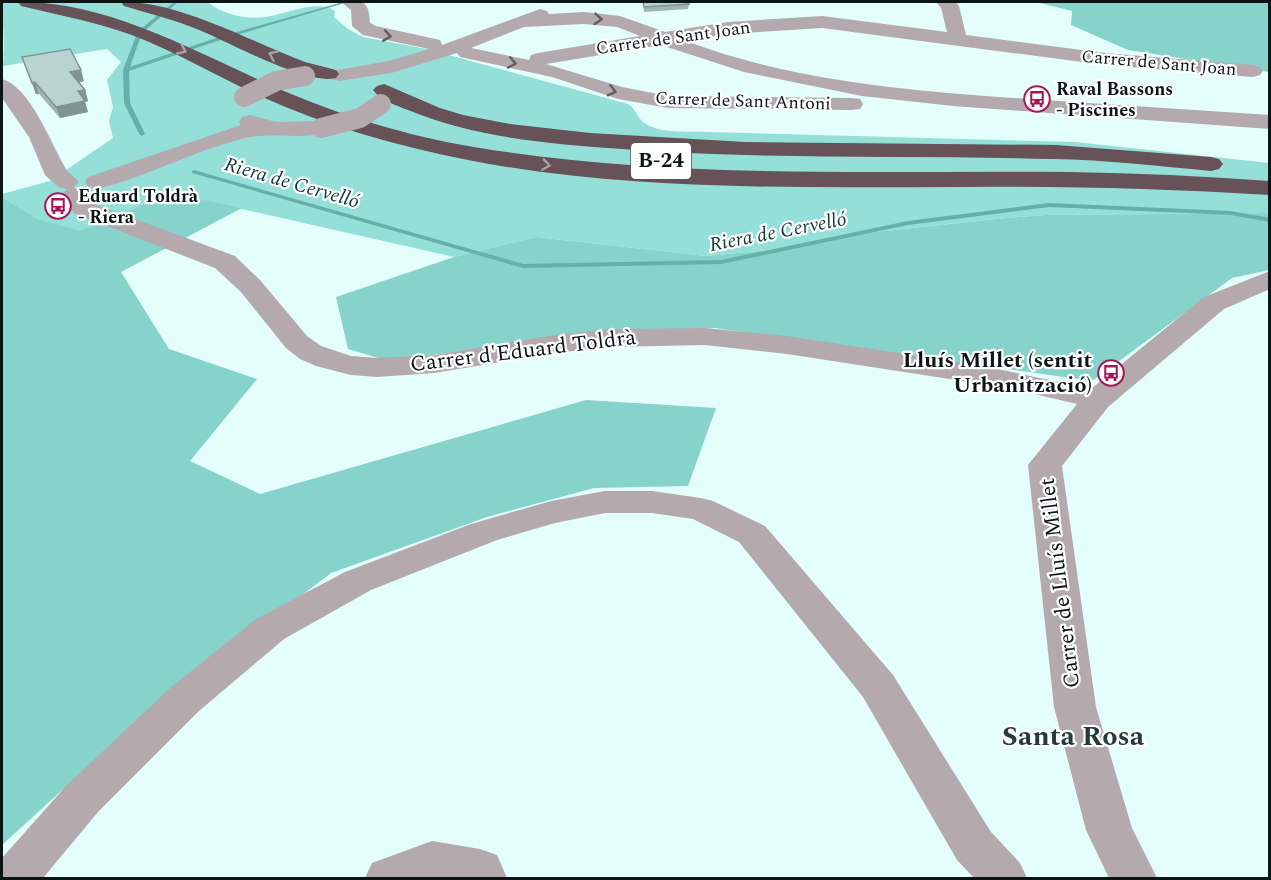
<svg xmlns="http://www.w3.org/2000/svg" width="1271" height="880" font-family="Spectral,serif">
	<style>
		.green { fill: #94e0d9 }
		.forest { fill: #86d3cc }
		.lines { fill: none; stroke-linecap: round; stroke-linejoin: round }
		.stream { fill: #64b1aa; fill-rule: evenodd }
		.minor { fill: #b4a9ac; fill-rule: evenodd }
		.highway { fill: #675257; fill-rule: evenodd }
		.minor-bridge { stroke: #b4a9ac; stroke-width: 20 }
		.wall { fill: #9eb5b3 }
		.shaded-wall { fill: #819492 }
		.building { fill: #b8d3d0; stroke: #819492; stroke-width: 1.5 }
		.oneway { stroke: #605f60 }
		.oneway2 { stroke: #aba0a3 }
		.labels { text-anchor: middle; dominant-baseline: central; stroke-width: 4.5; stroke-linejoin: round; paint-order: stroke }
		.far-street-label { font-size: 18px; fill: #0b1514; stroke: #fff }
		.far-poi-label { font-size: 18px; font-weight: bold; fill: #0b1514; stroke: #fff; text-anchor: start }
		.far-water-label { font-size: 20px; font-style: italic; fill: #123735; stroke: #fff }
		.shield { fill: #fff; stroke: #545b5a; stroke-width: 1.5 }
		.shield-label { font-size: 21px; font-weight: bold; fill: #0b1514 }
		.street-label { font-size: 22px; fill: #0b1514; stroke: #fff }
		.poi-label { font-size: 22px; font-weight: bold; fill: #0b1514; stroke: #fff; text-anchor: end }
		.near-neighbourhood-label { font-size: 28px; font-weight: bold; fill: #243b39; stroke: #fff }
	</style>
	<rect width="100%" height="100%" fill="#e3fefb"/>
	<path class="green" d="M2 2H208C225 17 254 21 275 15 294 11 319 0 335 11L334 17 348 29 363 37 427 49 628 104C636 109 637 117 643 122 658 134 688 131 705 132L1075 142 1270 163 1269 213 1046 215 1006 218 857 234 789 248 705 256 536 237 454 257 171 193 80 232 38 219 2 197V194L50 181 113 138 109 121 113 107 107 80 121 62 107 49 3 66 4 46Z"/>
	<g class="forest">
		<polygon points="1036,2 1269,2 1269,72 1128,50 1071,25 1072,11"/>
		<polygon points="171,193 242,208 121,272 169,349 257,379 190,461 260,494 586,400 716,408 688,486 594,488 487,517 331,573 138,721 2,845 2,197 38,219 80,231"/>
		<polygon points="1269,213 1269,270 1232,278 1092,381 715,328 605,331 388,361 348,349 336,297 454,257 536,237 706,256 789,248 857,234 1006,218 1046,215"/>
	</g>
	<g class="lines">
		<g class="stream">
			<polygon points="174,2 178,2 142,33 130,67 219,37 343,2 348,2 223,39 129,71 130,103 145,134 142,136 139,134 124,103 123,70 138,31"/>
			<polygon points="194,170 523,264 721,260 908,221 1049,203 1231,211 1270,218 1270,222 1231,215 1049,207 908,225 721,264 523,268 192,173 192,171"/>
		</g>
		<g class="minor">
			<path d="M341 2C363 0 369 0 370 23L376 26 440 40 442 45 540 9 547 11 549 14 584 12 620 16 665 32 728 22 822 16 947 32 941 8 936 2H956L959 6 966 35 1105 53 1253 65 1260 67 1263 71 1260 75 1253 77 1105 65 822 28 728 34 686 41C795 82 914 91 1029 99 1109 104 1189 110 1270 115V129L953 106 862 96 744 72 661 45 546 64 622 87 668 96 852 98 860 99 863 104 860 109 852 110 668 108 618 99 552 77 460 57 457 53 391 73 339 81 332 79 329 75 332 71 389 61 429 49 363 35 352 26 351 10ZM584 24 617 27 640 36 538 53 531 55 529 60 471 48 524 27Z"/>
			<path d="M2 79C30 86 52 146 66 169 69 174 75 177 79 182L73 188 82 190 92 203 235 256 260 280 307 336 321 346 351 356 377 358 434 355 556 335 609 329 705 328 787 336 984 366 1091 389 1204 297 1270 271V289L1224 309 1108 407 1062 466 1096 707 1132 828 1157 878H1109L1086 830 1054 707 1028 465 1077 404 1013 389 956 380 787 354 705 345 609 347 556 353 434 373 377 377 351 375 316 366 300 359 286 348 241 292 215 268 74 213 61 195 67 189 58 187 45 175 29 137 2 98Z"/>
			<path d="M250 115 276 122 321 121 329 123 332 128 329 133C300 140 270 131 241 139 192 152 146 177 97 189L88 187 85 182 88 177 241 125 239 122 242 117Z"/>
			<polygon points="605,491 652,491 701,498 713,501 765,526 893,675 991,832 1020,863 1027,878 974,878 957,860 863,697 739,542 693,519 652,513 605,513 555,523 497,540 371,590 284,639 199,711 98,812 43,878 2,878 2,858 66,786 169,689 256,619 345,572 471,524 551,501"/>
			<polygon points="432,841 480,849 497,855 507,878 365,878 372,863"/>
		</g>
		<g class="highway">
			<path d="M18 2C106 0 198 53 277 88 339 115 407 136 474 147 672 180 871 170 1070 172 1137 173 1203 176 1270 181V195C1169 189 1069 186 968 187 802 187 632 192 468 160 397 146 326 126 260 96 217 76 176 52 132 35 96 22 58 15 21 6Z"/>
			<path d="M121 2C177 0 252 42 305 62 315 65 326 67 336 70L339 74 336 78C306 86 226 40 194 28 172 19 147 13 124 6Z"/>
			<path d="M384 84 440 108 463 115 510 124 590 133 745 142 1056 145 1211 157 1219 159 1223 164 1219 169 1211 171C1158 166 1106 160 1053 159 909 155 765 160 622 149 550 144 476 138 408 110 397 106 380 100 373 90L377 86Z"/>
		</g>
		<g class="minor-bridge">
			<polyline points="244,97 276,81 305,76"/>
			<polyline points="321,128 360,118 381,104"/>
		</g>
	</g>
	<g class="wall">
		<polygon points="643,2 713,2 713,3 688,2 689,4 688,9 644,12"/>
		<polygon points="22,57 84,81 79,82 85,90 88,101 85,102 88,112 60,118 39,94 36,94"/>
	</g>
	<g class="shaded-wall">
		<polygon points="81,70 84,81 74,84 70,72"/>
		<polygon points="35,82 39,94 36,94 32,83"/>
		<polygon points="85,90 88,101 85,102 88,112 60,118 56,107 78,91"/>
	</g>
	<g class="building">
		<polygon points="643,2 687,2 689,4 644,7"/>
		<polygon points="70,49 81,70 70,72 85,90 78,91 85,101 56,107 35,82 32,83 22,57"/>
	</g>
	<defs><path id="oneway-chevron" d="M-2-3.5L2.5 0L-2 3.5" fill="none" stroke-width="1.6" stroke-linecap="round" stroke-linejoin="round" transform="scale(1.5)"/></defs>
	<g class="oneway">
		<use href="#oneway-chevron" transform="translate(598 19) rotate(4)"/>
		<use href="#oneway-chevron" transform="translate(387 36) rotate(10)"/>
		<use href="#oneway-chevron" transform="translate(512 63) rotate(12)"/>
		<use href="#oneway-chevron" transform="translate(612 91) rotate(14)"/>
	</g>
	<g class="oneway2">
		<use href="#oneway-chevron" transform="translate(182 50) rotate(25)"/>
		<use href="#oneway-chevron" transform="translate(273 55) rotate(-156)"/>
		<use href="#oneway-chevron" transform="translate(546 165) rotate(8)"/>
	</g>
	<defs>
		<g id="bus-ring" transform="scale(1.35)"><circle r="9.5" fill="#fff" stroke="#a61654" stroke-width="1.5"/><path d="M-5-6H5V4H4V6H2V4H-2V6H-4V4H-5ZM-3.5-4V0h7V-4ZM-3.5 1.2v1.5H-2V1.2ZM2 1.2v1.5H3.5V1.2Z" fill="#a61654"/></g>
	</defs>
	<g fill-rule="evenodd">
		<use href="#bus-ring" x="1037" y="99"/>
		<use href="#bus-ring" x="58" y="206"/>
		<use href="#bus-ring" x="1111" y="373"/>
	</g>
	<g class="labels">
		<g class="far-street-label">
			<text transform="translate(673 38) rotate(-8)">Carrer de Sant Joan</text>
			<text transform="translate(1159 63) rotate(5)">Carrer de Sant Joan</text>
			<text transform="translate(743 101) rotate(2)">Carrer de Sant Antoni</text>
		</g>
		<g class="far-poi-label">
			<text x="1056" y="89">Raval Bassons<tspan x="1056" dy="21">- Piscines</tspan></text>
			<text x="78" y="196">Eduard Toldrà<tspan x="78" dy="21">- Riera</tspan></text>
		</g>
		<g class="far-water-label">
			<text transform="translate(292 183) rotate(16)">Riera de Cervelló</text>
			<text transform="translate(778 232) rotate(-11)">Riera de Cervelló</text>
		</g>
		<rect class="shield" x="631" y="143" width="60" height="36" rx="4.5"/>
		<g class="shield-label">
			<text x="661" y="161">B-24</text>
		</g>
		<g class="street-label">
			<text transform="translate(523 351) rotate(-7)">Carrer d'Eduard Toldrà</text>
			<text transform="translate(1060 583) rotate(-97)">Carrer de Lluís Millet</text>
		</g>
		<g class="poi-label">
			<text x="1092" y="360">Lluís Millet (sentit<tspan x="1092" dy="25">Urbanització)</tspan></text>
		</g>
		<g class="near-neighbourhood-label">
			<text x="1073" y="736">Santa Rosa</text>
		</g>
	</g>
	<rect width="1271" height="880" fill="none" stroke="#0b1514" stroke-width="6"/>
</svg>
